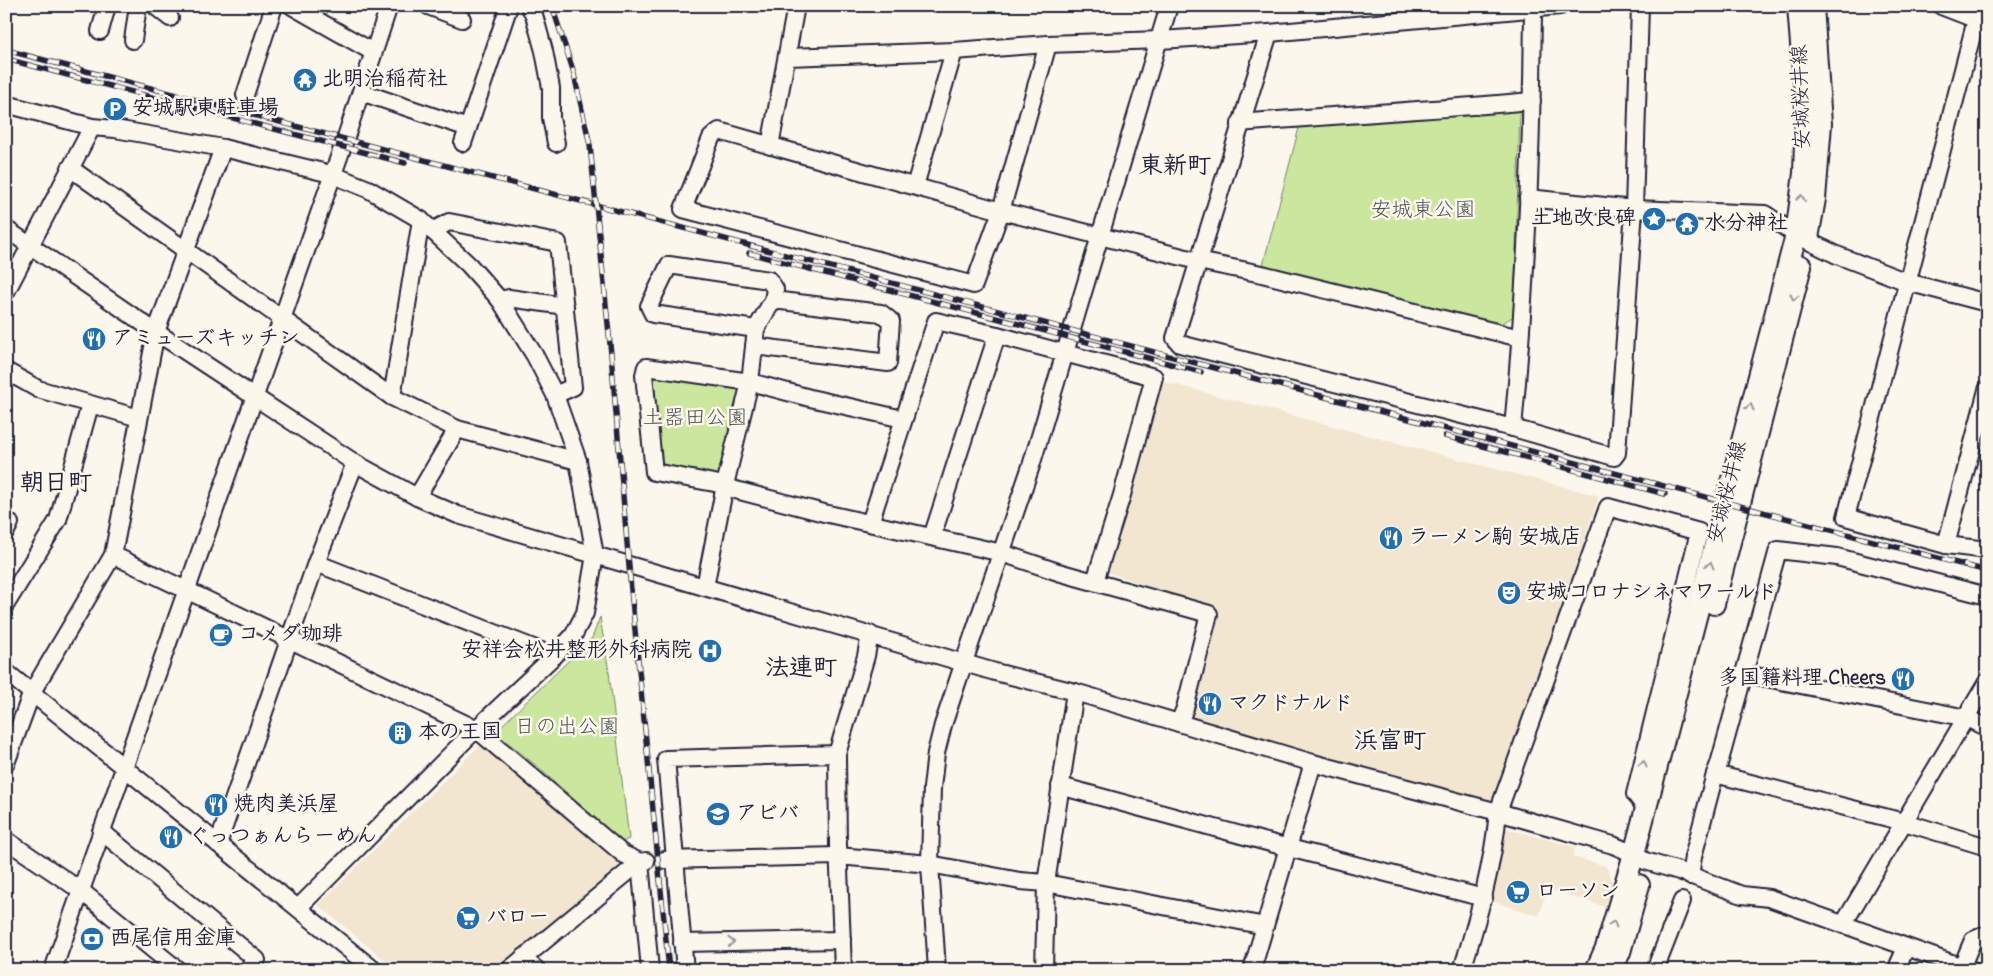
<svg xmlns="http://www.w3.org/2000/svg" width="1993" height="976" font-family="'Indie Flower','Klee One',sans-serif">
	<style>
		.built { fill: #f3e6d1 }
		.green { fill: #cbe69d; stroke: #76846c }
		.lines { fill: none; stroke-linecap: round; stroke-linejoin: round }
		.minor-casing { stroke: #22223b; stroke-width: 20 }
		.major-casing { stroke: #22223b; stroke-width: 24 }
		.minor { stroke: #fbf7ec; stroke-width: 16 }
		.major { stroke: #fbf7ec; stroke-width: 20 }
		.rail-casing { stroke: #22223b; stroke-width: 5.5 }
		.rail { stroke: #fbf7ec; stroke-width: 4; stroke-dasharray: 11; stroke-linecap: butt }
		.oneway { stroke: #99979c }
		.labels { text-anchor: middle; dominant-baseline: central; stroke-width: 5; stroke-linejoin: round; paint-order: stroke }
		.poi-label { font-size: 21px; font-weight: bold; fill: #22223b; stroke: #fbf7ec; text-anchor: start }
		.street-label { font-size: 21px; fill: #22223b; stroke: #fbf7ec }
		.park-label { font-size: 21px; fill: #4c5354; stroke: #fbf7ec }
		.quarter-label { font-size: 24px; font-weight: bold; fill: #22223b; stroke: #fbf7ec }
	</style>
	<rect width="100%" height="100%" fill="#fbf7ec"/>
	<filter id="ink" filterUnits="userSpaceOnUse"><feTurbulence type="fractalNoise" baseFrequency=".02" numOctaves="2"/><feDisplacementMap in="SourceGraphic" scale="10" xChannelSelector="R" yChannelSelector="G"/><feConvolveMatrix kernelMatrix="1 2 1 2 8 2 1 2 1" color-interpolation-filters="sRGB"/></filter>
	<g filter="url(#ink)">
		<g class="built">
			<polygon points="1158,380 1599,496 1494,805 1189,718 1216,609 1107,572"/>
			<polygon points="482,743 624,866 497,970 397,970 318,905"/>
			<polygon points="1505,828 1575,847 1573,857 1606,866 1613,882 1605,907 1547,889 1539,916 1488,900"/>
		</g>
		<g class="green">
			<polygon points="1520,109 1514,316 1496,327 1263,265 1300,124"/>
			<polygon points="654,375 736,385 741,389 722,475 718,478 659,466"/>
			<polygon points="600,617 609,672 629,839 622,842 539,768 495,732 592,638"/>
		</g>
		<g class="lines">
			<g class="minor-casing">
				<g id="minor">
					<polyline points="155,6 170,18"/>
					<polyline points="292,6 373,52"/>
					<polyline points="428,6 462,19"/>
					<polyline points="529,6 534,15 544,51 551,88 551,118 556,143"/>
					<polyline points="1941,6 1985,23"/>
					<path d="M1533 10C1532 149 1526 289 1513 428L1614 457 1617 453 1634 209 1640 6"/>
					<polyline points="1976,20 1846,517 1946,545 1987,550"/>
					<polyline points="100,31 107,6"/>
					<polyline points="1269,33 1175,338 1180,344 1513,428"/>
					<polyline points="133,40 138,6"/>
					<polyline points="1048,44 1001,211 974,285 683,209 711,138 719,131 1001,211 1198,261 1262,274 1520,338"/>
					<polyline points="788,57 954,51 1048,44 1160,40 1269,33 1560,6"/>
					<polyline points="361,92 468,128"/>
					<polyline points="245,95 274,6"/>
					<polyline points="6,104 92,127 115,129 223,148 331,174 368,189 421,220 469,265 500,300 535,356 555,395 578,461 595,555 585,613 573,636 554,656 476,729 298,908"/>
					<path d="M1240 123C1337 115 1435 110 1532 101"/>
					<polyline points="463,143 509,6"/>
					<polyline points="770,146 796,6"/>
					<polyline points="70,168 392,397 457,429 578,461"/>
					<polyline points="915,186 954,51"/>
					<polyline points="1528,198 1634,209 1765,214 1796,235 1837,255 1907,282 1987,303"/>
					<polyline points="6,229 156,332 355,463 417,497 458,515 995,672 1075,692 1313,763 1498,812 1613,845 1634,854 1645,861 1679,871 1742,895 1769,898 1971,970"/>
					<polyline points="432,231 449,222 558,243 573,387 555,395"/>
					<polyline points="6,292 92,127"/>
					<polyline points="500,300 509,298 565,306"/>
					<polyline points="754,346 888,363 891,321 881,313 773,300"/>
					<polyline points="6,371 38,389 139,418"/>
					<polyline points="392,397 421,220"/>
					<polyline points="903,419 810,398 750,382 646,367 644,375 654,472 725,485 732,489 824,513 1002,553 1058,572 1209,614 1185,708 1179,723"/>
					<polyline points="417,497 457,429"/>
					<polyline points="870,523 936,321 997,335 1154,377 1122,495 1095,581"/>
					<polyline points="6,531 10,523"/>
					<polyline points="932,537 997,335"/>
					<polyline points="1946,545 1987,390"/>
					<polyline points="113,555 476,729 623,854 640,862"/>
					<polyline points="316,563 554,656"/>
					<polyline points="705,587 725,485 750,382 756,329 773,300 775,289 769,280 669,265 649,306 653,314 756,329"/>
					<polyline points="6,604 58,520 90,405"/>
					<polyline points="6,672 374,970"/>
					<polyline points="1756,676 1967,718 1987,728"/>
					<polyline points="6,763 32,692 113,555 156,332 223,148"/>
					<polyline points="1715,774 1904,822 1987,847"/>
					<polyline points="1060,786 1289,848 1484,898"/>
					<polyline points="101,831 257,960 247,970"/>
					<polyline points="6,840 80,890 178,970"/>
					<polyline points="218,844 316,563 355,463"/>
					<polyline points="664,860 838,856 930,864 1020,881 1046,883 1265,926"/>
					<polyline points="640,862 650,970"/>
					<polyline points="1690,876 1693,857 1715,774 1719,764 1778,550 1837,557 1987,596"/>
					<polyline points="1844,923 1987,682"/>
					<polyline points="682,943 842,940"/>
					<polyline points="523,958 537,970"/>
					<polyline points="1962,966 1973,940 1987,934"/>
					<polyline points="53,970 345,140 389,6"/>
					<polyline points="509,970 640,862 646,861"/>
					<polyline points="685,970 666,759 837,754"/>
					<polyline points="843,970 838,844 837,754 866,656 870,634"/>
					<polyline points="937,970 930,864 932,788 936,753 943,725 964,662 1031,466 1169,6"/>
					<polyline points="1044,970 1046,883 1075,692"/>
					<polyline points="1252,970 1313,763"/>
					<path d="M1462 970C1478 918 1493 866 1498 812L1608 507 1699 532 1635 794 1646 808"/>
					<polyline points="1655,970 1682,901"/>
					<polyline points="1896,970 1906,948"/>
				</g>
			</g>
			<g class="major-casing">
				<g id="major">
					<polyline points="1808,238 1815,199 1821,124 1813,6"/>
					<polyline points="1714,604 1801,266"/>
					<polyline points="1596,970 1606,948 1634,854 1796,235 1804,173 1806,108 1798,6"/>
					<polyline points="1612,970 1620,952 1639,885"/>
				</g>
			</g>
			<use href="#minor" class="minor"/>
			<use href="#major" class="major"/>
			<g class="rail-casing">
				<g id="rail">
					<polyline points="552,6 573,70 590,145 611,354 631,590 669,970"/>
					<polyline points="6,50 1987,571"/>
					<polyline points="6,59 405,163"/>
					<polyline points="749,253 1201,372"/>
					<polyline points="1445,436 1665,494"/>
				</g>
			</g>
			<use href="#rail" class="rail"/>
		</g>
		<defs><path id="oneway-chevron" d="M-2-3.5L2.5 0L-2 3.5" fill="none" stroke-width="1.6" stroke-linecap="round" stroke-linejoin="round" transform="scale(1.25)"/></defs>
		<g class="oneway">
			<use href="#oneway-chevron" transform="translate(1801 198) rotate(-82)"/>
			<use href="#oneway-chevron" transform="translate(1794 297) rotate(103)"/>
			<use href="#oneway-chevron" transform="translate(1750 407) rotate(-76)"/>
			<use href="#oneway-chevron" transform="translate(1710 565) rotate(-75)"/>
			<use href="#oneway-chevron" transform="translate(1643 764) rotate(-76)"/>
			<use href="#oneway-chevron" transform="translate(1613 924) rotate(-74)"/>
			<use href="#oneway-chevron" transform="translate(731 942) rotate(-1)"/>
		</g>
	</g>
	<defs>
		<g id="temple-disc" transform="scale(1.25)"><circle r="9.5" fill="#1f6fb2" stroke="#fbf7ec"/><path d="M0-6L5-2H3V0L6.5 2.5H4V6H1.5V3h-3V6H-4V2.5H-6.5L-3 0V-2H-5Z" fill="#fff"/></g>
		<g id="parking-disc" transform="scale(1.25)"><circle r="9.5" fill="#1f6fb2" stroke="#fbf7ec"/><path d="M-3.5-5.5H1a3.5 3.5 0 0 1 0 7H-1V5.5H-3.5ZM-1-3.4V-.6H.8a1.4 1.4 0 0 0 0-2.8Z" fill="#fff"/></g>
		<g id="sight-disc" transform="scale(1.25)"><circle r="9.5" fill="#1f6fb2" stroke="#fbf7ec"/><path d="M0-6L1.8-2.2L6-1.7L2.9 1.2L3.7 5.4L0 3.3L-3.7 5.4L-2.9 1.2L-6-1.7L-1.8-2.2Z" fill="#fff"/></g>
		<g id="restaurant-disc" transform="scale(1.25)"><circle r="9.5" fill="#1f6fb2" stroke="#fbf7ec"/><path d="M-5-6h1v4h1v-4h1v4h1v-4h1v5L-1.5 .5V6h-2V.5L-5-1ZM5-6V6H3V1.5H1.5Q1.5-4 5-6Z" fill="#fff"/></g>
		<g id="theatre-disc" transform="scale(1.25)"><circle r="9.5" fill="#1f6fb2" stroke="#fbf7ec"/><path d="M-5-5.5Q0-4 5-5.5V0Q5 5 0 6Q-5 5-5 0ZM-3.3-2.5H-1v1.5H-3.3ZM1-2.5H3.3v1.5H1ZM-2.8 1Q0 5.5 2.8 1Z" fill="#fff"/></g>
		<g id="cafe-disc" transform="scale(1.25)"><circle r="9.5" fill="#1f6fb2" stroke="#fbf7ec"/><path d="M-5.5-4.5H6V0H3Q3 3.5 0 3.5H-2.5Q-5.5 3.5-5.5 0ZM3-3.2v2h1.7v-2ZM-6 4.5H4V6H-6Z" fill="#fff"/></g>
		<g id="hospital-disc" transform="scale(1.25)"><circle r="9.5" fill="#1f6fb2" stroke="#fbf7ec"/><path d="M-5-5h3v3.5h4V-5h3V5h-3V1.5h-4V5h-3Z" fill="#fff"/></g>
		<g id="building-disc" transform="scale(1.25)"><circle r="9.5" fill="#1f6fb2" stroke="#fbf7ec"/><path d="M-4-6H4V6H1V3H-1V6H-4ZM-2.5-4.3h1.7v1.8h-1.7ZM.8-4.3h1.7v1.8H.8ZM-2.5-1h1.7V.8h-1.7ZM.8-1h1.7V.8H.8Z" fill="#fff"/></g>
		<g id="school-disc" transform="scale(1.25)"><circle r="9.5" fill="#1f6fb2" stroke="#fbf7ec"/><path d="M0-5L7-2L0 1L-7-2ZM-4 1L0 2.5L4 1V4Q0 6-4 4Z" fill="#fff"/></g>
		<g id="supermarket-disc" transform="scale(1.25)"><circle r="9.5" fill="#1f6fb2" stroke="#fbf7ec"/><path d="M-6-5.5h2.5l.6 2H6L4.5 2H-2.5L-4.4-4H-6ZM-1.5 3.2a1.3 1.3 0 1 0 .1 0ZM3 3.2a1.3 1.3 0 1 0 .1 0Z" fill="#fff"/></g>
		<g id="bank-disc" transform="scale(1.25)"><circle r="9.5" fill="#1f6fb2" stroke="#fbf7ec"/><path d="M-6-4H6V4H-6ZM0-2.3a2.3 2.3 0 1 0 0 4.6a2.3 2.3 0 1 0 0-4.6Z" fill="#fff"/></g>
	</defs>
	<g fill-rule="evenodd">
		<use href="#temple-disc" x="305" y="80"/>
		<use href="#parking-disc" x="115" y="109"/>
		<use href="#sight-disc" x="1654" y="219"/>
		<use href="#temple-disc" x="1687" y="224"/>
		<use href="#restaurant-disc" x="94" y="339"/>
		<use href="#restaurant-disc" x="1391" y="538"/>
		<use href="#theatre-disc" x="1509" y="593"/>
		<use href="#cafe-disc" x="221" y="635"/>
		<use href="#hospital-disc" x="710" y="651"/>
		<use href="#restaurant-disc" x="1903" y="679"/>
		<use href="#restaurant-disc" x="1210" y="704"/>
		<use href="#building-disc" x="400" y="733"/>
		<use href="#restaurant-disc" x="216" y="805"/>
		<use href="#school-disc" x="718" y="814"/>
		<use href="#restaurant-disc" x="171" y="837"/>
		<use href="#supermarket-disc" x="1518" y="892"/>
		<use href="#supermarket-disc" x="468" y="918"/>
		<use href="#bank-disc" x="92" y="939"/>
	</g>
	<g class="labels">
		<g class="poi-label">
			<text x="322" y="80">北明治稲荷社</text>
			<text x="132" y="109">安城駅東駐車場</text>
			<text x="1636" y="219" text-anchor="end">土地改良碑</text>
			<text x="1704" y="224">水分神社</text>
			<text x="112" y="339">アミューズキッチン</text>
			<text x="1408" y="538">ラーメン駒 安城店</text>
			<text x="1526" y="593">安城コロナシネマワールド</text>
			<text x="238" y="635">コメダ珈琲</text>
			<text x="692" y="651" text-anchor="end">安祥会松井整形外科病院</text>
			<text x="1886" y="679" text-anchor="end">多国籍料理 Cheers</text>
			<text x="1228" y="704">マクドナルド</text>
			<text x="418" y="733">本の王国</text>
			<text x="234" y="805">焼肉美浜屋</text>
			<text x="736" y="814">アビバ</text>
			<text x="188" y="837">ぐっつぁんらーめん</text>
			<text x="1536" y="892">ローソン</text>
			<text x="486" y="918">バロー</text>
			<text x="110" y="939">西尾信用金庫</text>
		</g>
		<g class="street-label">
			<text transform="translate(1802 97) rotate(-92)">安城桜井線</text>
			<text transform="translate(1728 492) rotate(-76)">安城桜井線</text>
		</g>
		<g class="park-label">
			<text x="1423" y="211">安城東公園</text>
			<text x="695" y="419">土器田公園</text>
			<text x="567" y="728">日の出公園</text>
		</g>
		<g class="quarter-label">
			<text x="1175" y="167">東新町</text>
			<text x="56" y="484">朝日町</text>
			<text x="801" y="669">法連町</text>
			<text x="1390" y="742">浜富町</text>
		</g>
	</g>
	<rect width="1993" height="976" fill="none" stroke="#fbf7ec" stroke-width="25"/>
	<rect x="12" y="12" width="1968" height="951" fill="none" stroke="#22223b" stroke-width="2" filter="url(#ink)"/>
</svg>
